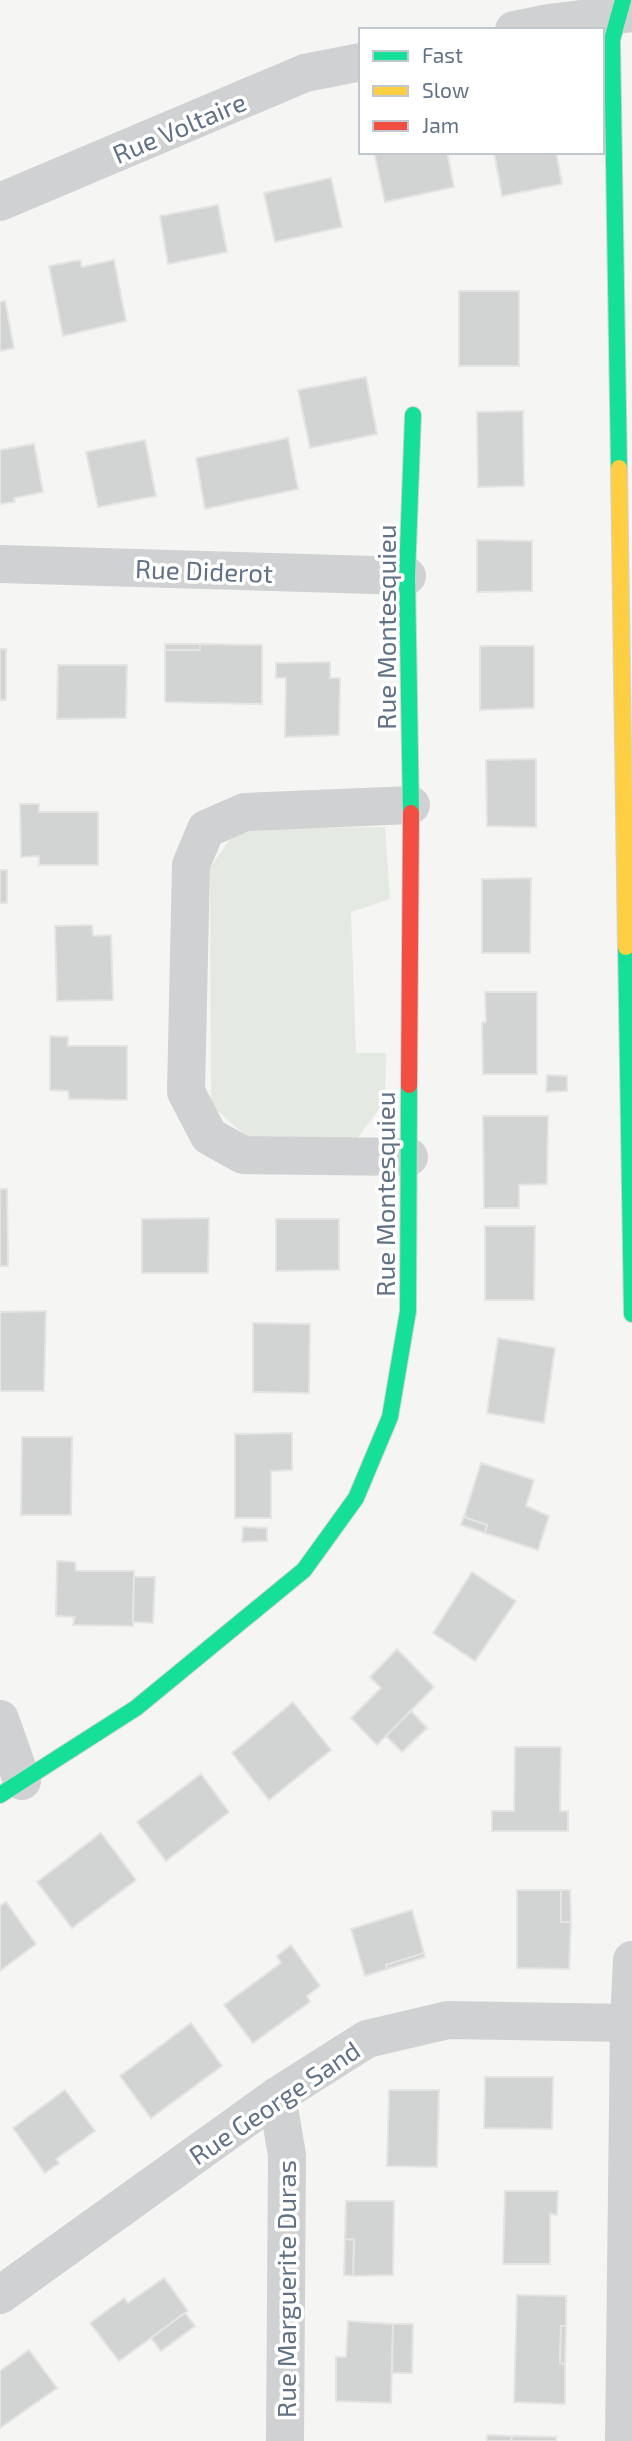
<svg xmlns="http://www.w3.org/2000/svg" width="632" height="2441" font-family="'Exo 2',sans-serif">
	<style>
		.green { fill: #e4e9e1 }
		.building { fill: #d2d4d4; stroke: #e4e4e3; stroke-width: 2 }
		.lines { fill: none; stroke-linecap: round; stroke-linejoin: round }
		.fast-casing { stroke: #d1d3d4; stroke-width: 18 }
		.slow-casing { stroke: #d1d3d4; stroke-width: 18 }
		.jam-casing { stroke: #d1d3d4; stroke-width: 18 }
		.street { stroke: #d0d1d2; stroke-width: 38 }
		.fast { stroke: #16e098; stroke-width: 16 }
		.slow { stroke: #ffcf43; stroke-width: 16 }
		.jam { stroke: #f24e42; stroke-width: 16 }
		.labels { text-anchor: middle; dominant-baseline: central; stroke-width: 7; stroke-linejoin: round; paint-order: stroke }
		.street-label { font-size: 26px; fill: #627286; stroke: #fff }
	</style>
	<rect width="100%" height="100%" fill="#f5f5f3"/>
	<polygon class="green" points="385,827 390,899 351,912 356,1053 386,1053 385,1101 356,1140 249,1139 211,1105 210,868 237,829"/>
	<g class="building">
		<polygon points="374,152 447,152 454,187 385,202"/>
		<polygon points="494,152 556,152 562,184 502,196"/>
		<polygon points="331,178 342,227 275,242 264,193"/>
		<polygon points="218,205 227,252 168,264 160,216"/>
		<polygon points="80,260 82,267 114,260 126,321 63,336 49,266"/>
		<rect x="459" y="291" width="60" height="75"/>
		<polygon points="5,301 14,348 0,351 0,302"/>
		<polygon points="366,377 377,434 310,448 298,390"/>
		<polygon points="523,411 524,486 478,487 477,412"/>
		<polygon points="288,438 298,489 205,509 196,458"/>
		<polygon points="145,440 156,496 98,507 86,452"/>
		<polygon points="34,444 43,492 14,498 15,502 0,504 0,450"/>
		<polygon points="477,540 532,541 532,591 477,592"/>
		<rect x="165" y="644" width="35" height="6"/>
		<polygon points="200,644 262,645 262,704 165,702 165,650 200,650"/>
		<polygon points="480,646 534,646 534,708 480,710"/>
		<rect x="0" y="649" width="6" height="51"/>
		<polygon points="330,662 330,678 340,678 339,735 285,737 286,678 276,678 276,663"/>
		<polygon points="58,665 127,665 126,718 57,719"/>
		<polygon points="536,759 536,827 487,826 486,760"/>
		<polygon points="20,804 39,804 39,812 98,812 98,865 39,865 39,856 21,857"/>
		<rect x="0" y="870" width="7" height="33"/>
		<polygon points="531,878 530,953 482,953 482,879"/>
		<polygon points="92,925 93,936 111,935 113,1000 57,1001 55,926"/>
		<polygon points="485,992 537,992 537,1074 483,1074 482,1023 486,1022"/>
		<polygon points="50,1036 68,1037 68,1046 127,1046 127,1100 69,1099 68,1091 50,1090"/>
		<polygon points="547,1075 567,1076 567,1091 546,1092"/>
		<polygon points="483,1116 548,1116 547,1184 519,1185 519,1208 484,1208"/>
		<polygon points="0,1189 7,1189 8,1266 0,1266"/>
		<polygon points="209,1218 208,1273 142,1273 142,1219"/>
		<polygon points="276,1219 339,1219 339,1270 276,1271"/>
		<polygon points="485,1226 535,1226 534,1300 485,1300"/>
		<polygon points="46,1311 44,1391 0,1391 0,1312"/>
		<polygon points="253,1323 310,1324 309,1393 253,1392"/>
		<polygon points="498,1338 555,1348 544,1423 487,1413"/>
		<polygon points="292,1433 292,1470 271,1471 271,1518 235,1518 235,1434"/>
		<polygon points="22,1437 72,1437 71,1515 21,1515"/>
		<polygon points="481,1463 534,1480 526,1506 549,1516 538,1550 485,1533 487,1525 464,1517"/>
		<polygon points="464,1517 487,1525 485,1533 461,1525"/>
		<polygon points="243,1527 267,1528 267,1541 242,1542"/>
		<polygon points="57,1561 75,1562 76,1571 134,1571 133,1626 73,1625 75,1617 56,1616"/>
		<polygon points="472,1572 516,1601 475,1661 433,1633"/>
		<polygon points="134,1577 155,1577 153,1623 133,1622"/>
		<polygon points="397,1649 434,1687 377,1745 351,1718 381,1688 370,1677"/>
		<polygon points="293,1702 331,1750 269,1800 232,1753"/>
		<polygon points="411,1711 427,1728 402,1752 386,1736"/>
		<polygon points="515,1747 561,1747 560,1811 568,1811 568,1831 492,1831 492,1811 514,1811"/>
		<polygon points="201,1774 229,1812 166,1861 137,1822"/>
		<polygon points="101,1833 136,1880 72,1928 37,1882"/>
		<polygon points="517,1890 561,1890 561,1922 571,1922 569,1969 517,1968"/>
		<polygon points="561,1890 570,1890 571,1922 561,1922"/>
		<polygon points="6,1902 36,1944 0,1971 0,1906"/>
		<polygon points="412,1910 424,1953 386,1965 387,1969 365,1976 351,1929"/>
		<polygon points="291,1945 320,1986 307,1996 310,2002 253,2043 224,2005 281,1963 277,1956"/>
		<polygon points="424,1953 425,1957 387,1969 386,1965"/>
		<polygon points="191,2023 222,2066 151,2118 120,2076"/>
		<polygon points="485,2077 553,2077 552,2129 484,2128"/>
		<polygon points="65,2090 95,2131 56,2159 59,2163 45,2173 13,2128"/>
		<polygon points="389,2090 439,2090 437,2167 387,2166"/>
		<polygon points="505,2191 558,2191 557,2215 550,2214 550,2264 503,2264"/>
		<polygon points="346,2201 394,2201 393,2275 353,2276 354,2240 345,2239"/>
		<polygon points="345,2239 354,2240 353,2276 344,2275"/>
		<polygon points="164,2278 188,2311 119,2361 90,2323 124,2298 128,2303"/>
		<polygon points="517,2295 566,2296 566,2326 561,2326 560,2363 565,2364 565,2404 514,2402"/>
		<polygon points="185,2313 195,2326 161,2351 151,2338"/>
		<polygon points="348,2321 393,2324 391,2403 336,2401 336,2357 346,2357"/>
		<polygon points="393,2324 413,2324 412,2373 392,2373"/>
		<polygon points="561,2326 566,2326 565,2364 560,2363"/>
		<polygon points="29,2350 57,2388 0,2428 0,2371"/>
		<polygon points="487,2435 512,2436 511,2441 487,2441"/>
		<polygon points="512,2436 556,2437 556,2441 511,2441"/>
	</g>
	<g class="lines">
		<g class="fast-casing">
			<g id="fast">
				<polyline points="619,468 612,40 623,0"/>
				<polyline points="411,813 407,576 413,415"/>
				<polyline points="626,947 632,1314"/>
				<polyline points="0,1795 136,1708 304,1570 356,1498 390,1417 408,1311 409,1085"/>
			</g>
		</g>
		<g class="slow-casing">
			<polyline id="slow" points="619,468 626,947"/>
		</g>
		<g class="jam-casing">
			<polyline id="jam" points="409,1085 411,813"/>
		</g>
		<g class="street">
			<polyline points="514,30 548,23 632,13"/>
			<polyline points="0,202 305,73 361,62"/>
			<polyline points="0,564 407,576"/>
			<polyline points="409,1157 243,1155 209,1136 186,1092 191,865 206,829 245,812 411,805"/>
			<polyline points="0,1719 22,1781"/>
			<polyline points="277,2096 287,2155 285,2441"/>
			<polyline points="0,2295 277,2096 367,2039 448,2020 629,2023"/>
			<polyline points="624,2441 629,2023 632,1960"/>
		</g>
		<use href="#fast" class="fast"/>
		<use href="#slow" class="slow"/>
		<use href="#jam" class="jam"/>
	</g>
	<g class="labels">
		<g class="street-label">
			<text transform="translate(179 127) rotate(-23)">Rue Voltaire</text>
			<text transform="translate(204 570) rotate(2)">Rue Diderot</text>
			<text transform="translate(385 627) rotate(-90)">Rue Montesquieu</text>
			<text transform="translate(384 1194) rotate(-90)">Rue Montesquieu</text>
			<text transform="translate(274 2102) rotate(-34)">Rue George Sand</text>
			<text transform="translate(285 2289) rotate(-90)">Rue Marguerite Duras</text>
		</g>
	</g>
	<rect x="359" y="28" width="245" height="126" fill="#ffffff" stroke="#c0c7cf" stroke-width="2"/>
	<rect x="373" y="51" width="35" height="10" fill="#16e098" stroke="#c0c7cf" stroke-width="2"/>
	<text x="422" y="63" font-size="21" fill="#627286">Fast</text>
	<rect x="373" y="86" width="35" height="10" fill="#ffcf43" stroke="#c0c7cf" stroke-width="2"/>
	<text x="422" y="98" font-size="21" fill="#627286">Slow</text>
	<rect x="373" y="121" width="35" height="10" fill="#f24e42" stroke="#c0c7cf" stroke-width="2"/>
	<text x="422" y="133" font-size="21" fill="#627286">Jam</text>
</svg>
